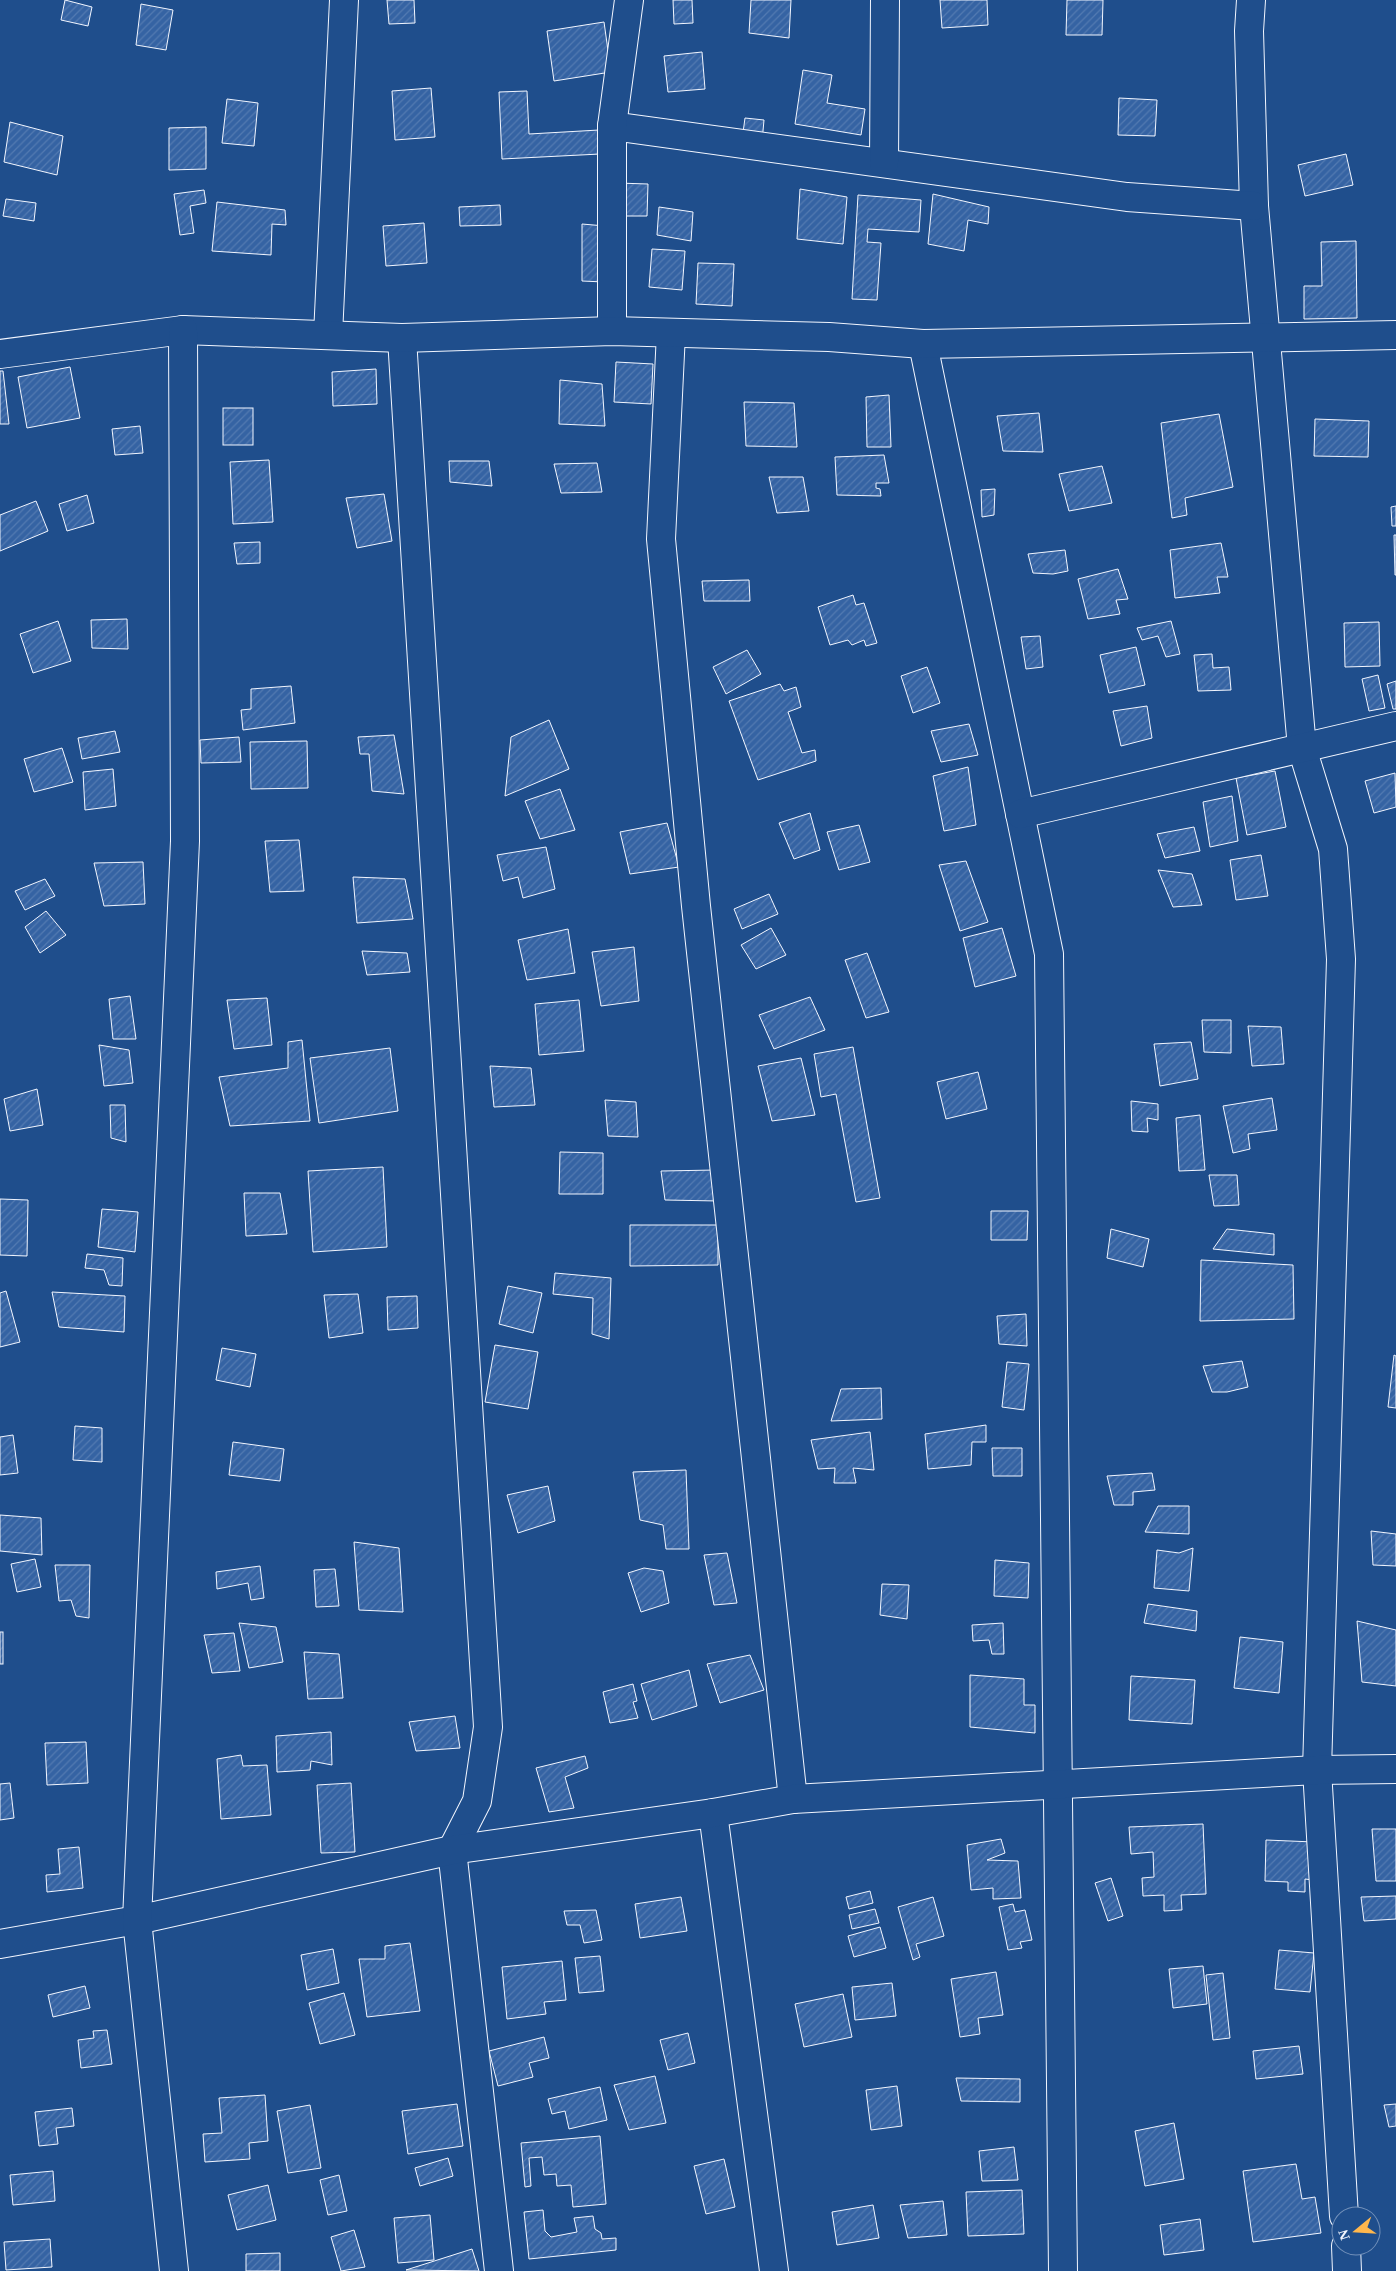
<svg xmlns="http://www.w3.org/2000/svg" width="1396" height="2271" font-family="Georgia,serif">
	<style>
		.building { fill: url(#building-hatch); stroke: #f2f6ff }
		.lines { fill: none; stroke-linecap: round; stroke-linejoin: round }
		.minor-casing { stroke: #f2f6ff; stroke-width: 30 }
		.minor { stroke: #1f4e8c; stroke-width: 28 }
	</style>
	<defs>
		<pattern id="building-hatch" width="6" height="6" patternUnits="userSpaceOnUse" patternTransform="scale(1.25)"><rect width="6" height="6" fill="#3563a3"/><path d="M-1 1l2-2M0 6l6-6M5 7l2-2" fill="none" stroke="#537ab1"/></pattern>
	</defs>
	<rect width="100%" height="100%" fill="#1f4e8c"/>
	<g class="building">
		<polygon points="65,0 92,7 88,26 61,20"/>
		<polygon points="387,0 414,0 415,23 389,24"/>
		<polygon points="673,0 692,0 693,23 674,24"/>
		<polygon points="751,0 791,0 789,38 749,33"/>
		<polygon points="940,0 987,0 988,25 942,28"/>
		<polygon points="1067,0 1103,0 1102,35 1066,35"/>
		<polygon points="141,4 173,10 166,50 136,45"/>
		<polygon points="604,22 611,72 554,81 547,31"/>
		<polygon points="702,52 705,89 668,92 664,56"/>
		<polygon points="803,70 832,75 827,103 865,109 861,135 795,124"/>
		<polygon points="431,88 435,137 395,140 392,91"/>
		<polygon points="527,91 529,134 599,130 600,154 502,159 499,92"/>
		<polygon points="1119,98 1157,100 1155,136 1118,135"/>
		<polygon points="227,99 258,103 254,146 222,143"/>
		<polygon points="745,118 764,120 762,142 742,140"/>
		<polygon points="10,122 63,136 57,175 4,162"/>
		<polygon points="206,127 206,169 169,170 169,128"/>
		<polygon points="1346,154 1353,185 1305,196 1298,165"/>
		<polygon points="617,183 648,184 647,216 616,216"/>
		<polygon points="800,189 847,197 843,244 797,239"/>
		<polygon points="204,190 206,203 190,206 194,233 180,235 174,194"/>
		<polygon points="933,194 989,207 988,224 968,220 964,251 928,244"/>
		<polygon points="858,195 921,200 919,232 868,229 867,242 881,243 877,300 852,299"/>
		<polygon points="6,199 36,203 34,221 3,216"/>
		<polygon points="217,202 285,210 286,225 272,224 271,255 212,251"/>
		<polygon points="500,205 501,225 460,226 459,207"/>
		<polygon points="659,207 693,212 691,241 657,235"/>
		<polygon points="424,223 427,263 386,266 383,226"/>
		<polygon points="582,224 605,226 604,282 582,281"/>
		<polygon points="1356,241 1357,318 1304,319 1304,286 1322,286 1321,242"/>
		<polygon points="652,249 685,251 682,290 649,287"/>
		<polygon points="698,263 734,264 732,306 696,304"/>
		<polygon points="616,362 653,364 651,404 614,402"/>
		<polygon points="70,367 80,418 27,428 18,377"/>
		<polygon points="376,369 377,404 333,406 332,372"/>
		<polygon points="0,371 3,371 9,424 0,424"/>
		<polygon points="560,380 602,384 605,426 559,424"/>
		<polygon points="889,395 891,447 867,447 866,397"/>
		<polygon points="744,402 794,403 797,447 746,446"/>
		<rect x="223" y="408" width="30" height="37"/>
		<polygon points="1039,413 1043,452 1003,451 997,416"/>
		<polygon points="1219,414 1233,487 1185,498 1187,515 1172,518 1161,423"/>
		<polygon points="1315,419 1369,421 1368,457 1314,456"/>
		<polygon points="140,426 143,453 115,455 112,429"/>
		<polygon points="884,455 889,483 876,483 876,488 880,489 881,496 837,495 835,457"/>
		<polygon points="269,460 273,522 233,524 230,462"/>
		<polygon points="449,461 489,461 492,486 450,482"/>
		<polygon points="597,463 602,492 561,493 554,464"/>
		<polygon points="1102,466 1112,503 1069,511 1059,474"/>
		<polygon points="769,477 803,477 809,511 777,513"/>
		<polygon points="995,489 994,515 982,517 981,490"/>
		<polygon points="384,494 392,541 357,548 346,498"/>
		<polygon points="87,495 94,523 67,531 59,504"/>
		<polygon points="36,501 48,531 0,551 0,515"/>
		<polygon points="1396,506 1396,526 1392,526 1391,507"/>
		<polygon points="1394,535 1396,535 1396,575 1395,575"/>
		<polygon points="260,542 260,563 237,564 234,543"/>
		<polygon points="1221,543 1228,577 1217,577 1220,593 1175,598 1170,550"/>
		<polygon points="1065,550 1068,571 1053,574 1033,573 1028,554"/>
		<polygon points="1118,569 1128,599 1116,600 1120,614 1088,619 1078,579"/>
		<polygon points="749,580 750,601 704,601 702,581"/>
		<polygon points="853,595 856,605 864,603 877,643 866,646 864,640 852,645 848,640 830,645 818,607"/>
		<polygon points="127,619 128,649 92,648 91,620"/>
		<polygon points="58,621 71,661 33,673 20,634"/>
		<polygon points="1171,621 1180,654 1166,657 1158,636 1142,640 1137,628"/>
		<polygon points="1379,622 1380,666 1345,667 1344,623"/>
		<polygon points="1040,636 1043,667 1026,669 1021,637"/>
		<polygon points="1136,647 1145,685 1109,693 1100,655"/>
		<polygon points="747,650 761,674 726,694 713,667"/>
		<polygon points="1212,654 1213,668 1229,667 1231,690 1198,691 1194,655"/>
		<polygon points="927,667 940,703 913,713 901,676"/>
		<polygon points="1378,675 1385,708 1369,711 1362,679"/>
		<polygon points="1396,681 1396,709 1393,709 1387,684"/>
		<polygon points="780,684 784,691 796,687 801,707 788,712 802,753 815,750 816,761 758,780 729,701"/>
		<polygon points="291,686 295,723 243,730 241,710 251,709 251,689"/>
		<polygon points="1147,706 1152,738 1121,746 1113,711"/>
		<polygon points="549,720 569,769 505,796 511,737"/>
		<polygon points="969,724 978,755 941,762 931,731"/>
		<polygon points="115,731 120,752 82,759 78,738"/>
		<polygon points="394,735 404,794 372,791 369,754 360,754 358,737"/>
		<polygon points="239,737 241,762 201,763 200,740"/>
		<polygon points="307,741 308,788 251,789 250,742"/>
		<polygon points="62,748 73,782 34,792 24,759"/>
		<polygon points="968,767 976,825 944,831 933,776"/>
		<polygon points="113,769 116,806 85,810 83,772"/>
		<polygon points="1275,771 1286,827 1247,835 1236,778"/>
		<polygon points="1395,773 1396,807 1374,813 1365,781"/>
		<polygon points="560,789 575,830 540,839 525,801"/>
		<polygon points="1232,796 1238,841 1210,847 1203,802"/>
		<polygon points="810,813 820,850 794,859 779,823"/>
		<polygon points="667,823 679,867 630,874 620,832"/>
		<polygon points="859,825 870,862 839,870 827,832"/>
		<polygon points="1194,827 1200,851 1165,858 1157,834"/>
		<polygon points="299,840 304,891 270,892 265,841"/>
		<polygon points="546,847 555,889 523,898 518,877 503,881 497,855"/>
		<polygon points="1261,855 1268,896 1236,900 1230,860"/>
		<polygon points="966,861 988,922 960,931 939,865"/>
		<polygon points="143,862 145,904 104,906 94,863"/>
		<polygon points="1158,870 1192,874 1202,905 1173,907"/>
		<polygon points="353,877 405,879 413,919 357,923"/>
		<polygon points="45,879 55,896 25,910 15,891"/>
		<polygon points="769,894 778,914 742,929 734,909"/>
		<polygon points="46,911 66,935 40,953 25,927"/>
		<polygon points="771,928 786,955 756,969 741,945"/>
		<polygon points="1002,928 1016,976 975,987 963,938"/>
		<polygon points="568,929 575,973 527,980 518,940"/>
		<polygon points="634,947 639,1001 601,1006 592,952"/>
		<polygon points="362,951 407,953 410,972 367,975"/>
		<polygon points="867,953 889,1012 866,1018 845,960"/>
		<polygon points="130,996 136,1039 113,1039 109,999"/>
		<polygon points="810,997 825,1030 774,1049 759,1015"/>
		<polygon points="267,998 272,1045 234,1049 227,1000"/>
		<polygon points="579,1000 584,1051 539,1055 535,1004"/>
		<polygon points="1202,1020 1231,1020 1231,1053 1204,1052"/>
		<polygon points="1248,1026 1281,1027 1284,1064 1252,1066"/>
		<polygon points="302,1040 310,1121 230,1126 219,1077 288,1068 288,1042"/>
		<polygon points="1191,1042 1198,1079 1160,1086 1154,1044"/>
		<polygon points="99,1045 129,1050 133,1083 104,1086"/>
		<polygon points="853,1047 880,1198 856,1202 836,1094 821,1097 814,1054"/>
		<polygon points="390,1048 398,1111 319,1123 310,1058"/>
		<polygon points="801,1058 815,1115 772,1121 758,1066"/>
		<polygon points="490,1066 531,1068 535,1105 494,1107"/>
		<polygon points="978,1072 987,1109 946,1119 937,1082"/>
		<polygon points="37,1089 43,1125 10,1131 4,1099"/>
		<polygon points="1272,1098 1277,1130 1248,1134 1250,1149 1233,1153 1223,1106"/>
		<polygon points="605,1100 636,1102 638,1137 608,1136"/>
		<polygon points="1131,1101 1158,1104 1158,1120 1147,1118 1148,1132 1132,1131"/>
		<polygon points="110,1105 125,1105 126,1142 111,1138"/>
		<polygon points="1200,1115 1205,1170 1179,1171 1176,1118"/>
		<polygon points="560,1152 603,1153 603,1194 559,1194"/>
		<polygon points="383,1167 387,1247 313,1252 308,1171"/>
		<polygon points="716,1170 718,1201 665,1200 661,1171"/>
		<polygon points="1209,1175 1237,1175 1239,1205 1214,1206"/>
		<polygon points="244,1193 280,1193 287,1234 246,1236"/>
		<polygon points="0,1199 28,1200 27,1256 0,1255"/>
		<polygon points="102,1209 138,1212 135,1252 98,1247"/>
		<polygon points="991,1211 1028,1211 1027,1240 991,1240"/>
		<polygon points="630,1225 718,1225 718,1265 630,1266"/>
		<polygon points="1111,1229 1149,1239 1143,1267 1107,1258"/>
		<polygon points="1227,1229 1274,1234 1274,1255 1213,1249"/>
		<polygon points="87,1254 123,1258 122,1286 109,1285 104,1270 85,1268"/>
		<polygon points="1201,1260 1293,1265 1294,1319 1200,1321"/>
		<polygon points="555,1273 611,1278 609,1339 592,1334 593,1298 553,1294"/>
		<polygon points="508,1286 542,1293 533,1333 499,1324"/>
		<polygon points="6,1291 20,1342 0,1347 0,1293"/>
		<polygon points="52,1292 125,1296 124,1332 59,1327"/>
		<polygon points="358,1294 363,1333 329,1338 324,1295"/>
		<polygon points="417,1296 418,1328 388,1330 387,1297"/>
		<polygon points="1026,1314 1027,1346 999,1344 997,1316"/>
		<polygon points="495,1345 538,1352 528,1409 485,1402"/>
		<polygon points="222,1348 256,1354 250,1387 216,1380"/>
		<polygon points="1394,1355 1396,1356 1396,1408 1388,1407"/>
		<polygon points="1242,1361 1248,1387 1227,1392 1212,1392 1203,1366"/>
		<polygon points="1007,1362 1029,1364 1024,1410 1002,1407"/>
		<polygon points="881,1388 882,1419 831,1421 841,1389"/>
		<polygon points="986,1425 986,1442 972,1442 971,1465 928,1469 925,1434"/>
		<polygon points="75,1426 102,1428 102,1462 73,1460"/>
		<polygon points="870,1432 874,1470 853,1468 856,1483 834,1483 835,1468 818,1469 811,1440"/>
		<polygon points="13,1435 18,1473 0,1475 0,1437"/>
		<polygon points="233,1442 284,1449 280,1481 229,1475"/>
		<polygon points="992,1448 1022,1448 1022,1476 993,1476"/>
		<polygon points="686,1470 689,1549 666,1549 663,1525 640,1520 633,1472"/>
		<polygon points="1152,1473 1155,1490 1133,1492 1133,1505 1114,1505 1107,1476"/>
		<polygon points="548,1486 555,1521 518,1533 507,1495"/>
		<polygon points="1158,1506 1189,1506 1189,1534 1145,1532"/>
		<polygon points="0,1515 41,1518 42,1555 0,1551"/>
		<polygon points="1371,1531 1396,1534 1396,1566 1373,1565"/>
		<polygon points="354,1542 399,1548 403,1612 359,1610"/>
		<polygon points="1193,1548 1189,1591 1154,1588 1157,1550 1179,1553"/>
		<polygon points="727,1553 737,1603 714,1605 704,1555"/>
		<polygon points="35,1559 41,1587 17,1592 11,1564"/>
		<polygon points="995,1560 1029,1563 1028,1598 994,1596"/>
		<polygon points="55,1565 90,1565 89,1618 76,1616 71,1600 59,1601"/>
		<polygon points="260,1566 264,1598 251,1600 248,1583 217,1589 216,1572"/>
		<polygon points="644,1568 663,1571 669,1603 641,1612 628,1573"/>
		<polygon points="335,1569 339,1606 316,1607 314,1570"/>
		<polygon points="882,1584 909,1585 907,1619 880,1615"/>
		<polygon points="1148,1604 1197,1611 1196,1631 1144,1623"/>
		<polygon points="1357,1621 1396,1630 1396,1686 1362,1682"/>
		<polygon points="239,1623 276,1627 283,1662 249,1668"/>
		<polygon points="1003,1623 1004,1654 992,1654 989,1640 973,1641 972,1625"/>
		<rect x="0" y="1632" width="3" height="32"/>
		<polygon points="234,1633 240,1671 212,1673 204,1635"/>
		<polygon points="1240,1637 1283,1642 1279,1693 1234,1688"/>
		<polygon points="304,1652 339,1654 343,1698 308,1699"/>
		<polygon points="750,1655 764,1690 720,1703 707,1664"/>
		<polygon points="689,1670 697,1706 652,1720 641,1684"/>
		<polygon points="970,1675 1024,1679 1024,1705 1035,1705 1035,1733 970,1727"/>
		<polygon points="1131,1676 1195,1680 1192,1724 1129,1720"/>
		<polygon points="633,1684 637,1701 633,1702 638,1718 610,1723 603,1692"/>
		<polygon points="455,1716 460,1748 416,1751 409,1722"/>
		<polygon points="331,1732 332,1765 311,1761 310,1770 277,1772 276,1736"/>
		<polygon points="86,1742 88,1783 47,1785 45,1743"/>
		<polygon points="241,1755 243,1766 267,1765 271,1815 221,1819 217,1759"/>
		<polygon points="585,1756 588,1768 565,1777 574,1808 549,1812 536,1768"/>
		<polygon points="10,1783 14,1818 0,1820 0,1784"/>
		<polygon points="351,1783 355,1852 321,1853 317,1785"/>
		<polygon points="1203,1824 1206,1894 1181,1895 1182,1910 1164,1911 1164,1895 1143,1896 1142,1878 1154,1877 1153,1852 1131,1854 1129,1827"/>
		<polygon points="1372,1829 1396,1829 1396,1881 1376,1881"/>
		<polygon points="1001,1839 1005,1853 987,1860 1018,1861 1021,1898 993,1899 993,1888 971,1890 967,1845"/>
		<polygon points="1266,1840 1314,1842 1313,1880 1305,1879 1305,1892 1288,1891 1288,1882 1265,1881"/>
		<polygon points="79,1847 83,1888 47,1892 46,1875 60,1874 58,1849"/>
		<polygon points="1111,1878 1123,1916 1108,1921 1095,1883"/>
		<polygon points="870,1891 873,1903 849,1909 846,1897"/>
		<polygon points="1396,1896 1396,1919 1364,1921 1361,1897"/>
		<polygon points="681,1897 687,1931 640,1938 635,1904"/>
		<polygon points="933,1897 944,1936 916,1944 920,1957 913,1960 898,1907"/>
		<polygon points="1013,1904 1015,1912 1025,1910 1032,1940 1020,1942 1022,1948 1008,1950 999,1907"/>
		<polygon points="875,1909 879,1923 852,1929 849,1915"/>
		<polygon points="596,1910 602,1940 584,1943 580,1925 567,1925 564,1911"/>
		<polygon points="880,1927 886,1948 854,1957 848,1936"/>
		<polygon points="410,1943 420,2011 367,2017 359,1959 385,1959 385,1946"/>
		<polygon points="333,1949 339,1983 307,1990 301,1955"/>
		<polygon points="1279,1950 1314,1953 1310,1992 1275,1989"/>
		<polygon points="600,1956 604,1991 579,1993 575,1958"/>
		<polygon points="562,1961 566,2000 544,2002 546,2014 507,2019 502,1967"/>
		<polygon points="1203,1966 1207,2004 1173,2008 1169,1969"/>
		<polygon points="996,1972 1003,2015 978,2018 980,2034 960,2037 951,1979"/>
		<polygon points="1223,1973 1230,2038 1213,2040 1206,1975"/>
		<polygon points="892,1983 896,2016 855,2020 852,1987"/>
		<polygon points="85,1986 90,2008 53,2017 48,1995"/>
		<polygon points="344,1993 355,2035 320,2044 309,2003"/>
		<polygon points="843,1994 852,2037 804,2047 795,2004"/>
		<polygon points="107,2030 112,2064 81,2068 78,2040 94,2038 93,2031"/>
		<polygon points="688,2033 695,2063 668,2070 660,2040"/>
		<polygon points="544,2037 549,2058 529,2063 533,2077 498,2086 489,2051"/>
		<polygon points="1299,2046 1303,2074 1256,2079 1253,2051"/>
		<polygon points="655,2076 666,2123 629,2130 614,2085"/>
		<polygon points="956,2078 1020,2079 1020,2102 961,2101"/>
		<polygon points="897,2086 902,2126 871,2130 866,2090"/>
		<polygon points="600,2087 607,2120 569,2129 565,2111 552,2114 548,2099"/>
		<polygon points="265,2095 268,2141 249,2143 250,2159 205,2162 203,2134 222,2133 219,2098"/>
		<polygon points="457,2104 463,2146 408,2154 402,2111"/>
		<polygon points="1396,2104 1396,2126 1389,2127 1384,2105"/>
		<polygon points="310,2105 321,2168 288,2173 277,2111"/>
		<polygon points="72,2108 74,2126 56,2128 58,2144 39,2146 35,2112"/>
		<polygon points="1174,2123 1184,2179 1145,2186 1135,2131"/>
		<polygon points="600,2136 606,2204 573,2207 571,2185 557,2186 556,2174 544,2175 542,2157 529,2158 531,2186 525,2187 521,2143"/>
		<polygon points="1014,2147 1018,2180 982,2181 979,2151"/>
		<polygon points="448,2158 453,2176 420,2186 415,2168"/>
		<polygon points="724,2159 735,2207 706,2214 694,2166"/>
		<polygon points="1296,2164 1302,2199 1315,2197 1321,2233 1253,2242 1243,2171"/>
		<polygon points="53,2171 55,2201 13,2205 10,2175"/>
		<polygon points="339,2175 347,2211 328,2215 320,2180"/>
		<polygon points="268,2185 276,2220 237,2230 228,2195"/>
		<polygon points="1022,2190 1024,2234 968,2236 966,2192"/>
		<polygon points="943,2201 947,2235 908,2238 900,2205"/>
		<polygon points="873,2205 879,2238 837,2245 832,2212"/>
		<polygon points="543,2210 545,2231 551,2237 577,2232 574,2218 593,2216 595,2229 601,2233 602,2239 616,2238 616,2250 529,2259 524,2212"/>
		<polygon points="430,2215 434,2260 398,2263 394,2218"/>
		<polygon points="1200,2219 1204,2250 1164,2255 1160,2225"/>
		<polygon points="354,2230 365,2267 341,2271 331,2237"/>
		<polygon points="50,2239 52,2267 6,2270 4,2242"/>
		<polygon points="472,2249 479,2271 406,2270"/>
		<polygon points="280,2253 280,2271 246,2271 246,2254"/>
	</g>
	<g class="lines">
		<g class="minor-casing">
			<g id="minor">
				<polyline points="1251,0 1249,31 1254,206 1302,748 1333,849 1341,959 1317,1770 1344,2216"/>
				<polyline points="612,126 1127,197 1254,206"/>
				<polyline points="884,163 885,0"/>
				<polyline points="612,331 612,126 629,0"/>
				<polyline points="671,333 661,539 696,906 793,1799"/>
				<polyline points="328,335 344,0"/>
				<polyline points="402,338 488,1727 477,1801 452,1850 499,2271"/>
				<polyline points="923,344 1049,954 1063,2271"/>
				<polyline points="0,354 183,330 402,338 612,331 829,337 923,344 1396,335"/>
				<polyline points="1020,814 1396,726"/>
				<polyline points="713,1813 774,2271"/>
				<polyline points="0,1944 137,1920 452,1850 713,1813 793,1799 1317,1770 1396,1769"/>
				<polyline points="1346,2246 1347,2271"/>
				<polyline points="174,2271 137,1920 185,841 183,330"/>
			</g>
		</g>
		<use href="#minor" class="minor"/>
	</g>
	<g transform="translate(1356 2231) rotate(252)"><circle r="24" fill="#1f4e8c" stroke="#7391ba"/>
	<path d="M0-4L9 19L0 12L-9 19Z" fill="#ffb74d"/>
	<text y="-8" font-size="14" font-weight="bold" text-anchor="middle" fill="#f2f6ff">N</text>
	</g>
</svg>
